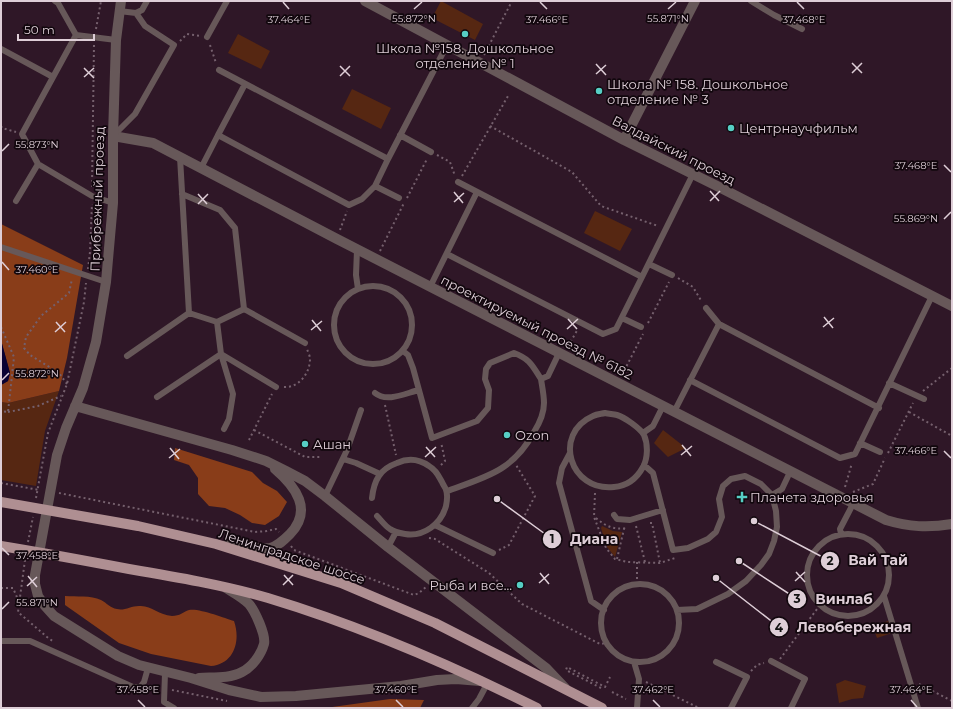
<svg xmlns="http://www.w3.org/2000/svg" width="953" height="709" font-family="Montserrat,sans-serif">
<rect width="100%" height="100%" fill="#2f1727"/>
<path fill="#562712" d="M 441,1 L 483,24 L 475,40 L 432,18 Z
M 238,34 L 270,51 L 261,69 L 228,53 Z
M 352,89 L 391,108 L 381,129 L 342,109 Z
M 595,211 L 632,229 L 620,251 L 584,233 Z
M 59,391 L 45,431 L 36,486 L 1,480 L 1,402 L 8,403 Z
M 663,430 L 686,448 L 668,457 L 654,443 Z
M 602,526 L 613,531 L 622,532 L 615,557 L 607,547 L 601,528 Z
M 888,621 L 892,633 L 877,638 L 873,627 Z
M 845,680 L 866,686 L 863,698 L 852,699 L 839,703 L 836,684 Z"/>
<path fill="#893d19" d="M 1,224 L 83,265 L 67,358 L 59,391 L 8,403 L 1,402 L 1,385 L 8,381 L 10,373 L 1,340 Z
M 175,448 L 252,472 L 263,483 L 277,491 L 287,502 L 279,516 L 265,525 L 252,523 L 240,515 L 225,508 L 209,506 L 198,494 L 198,478 L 189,465 L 174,460 Z
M 65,596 C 76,597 91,595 101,600 C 107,603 110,608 117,609 C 125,611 132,605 141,606 C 152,606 159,615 172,616 C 180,616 183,612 189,610 C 199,608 224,618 234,621 C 241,641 234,664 211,666 L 151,654 L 119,643 L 65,605 Z
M 390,699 L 424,700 L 420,708 L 325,708 Z"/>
<path fill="#0b0233" d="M 1,340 L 10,373 L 8,381 L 1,385 Z"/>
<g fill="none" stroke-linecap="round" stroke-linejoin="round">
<path stroke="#75606d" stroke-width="2" stroke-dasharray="2 3" stroke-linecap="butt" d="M 96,29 L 101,1
M 180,41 L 187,34 L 201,36
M 210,45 L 216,63
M 484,55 L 512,1
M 1,126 L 2,128 L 16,132
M 490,126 L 572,172 L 601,206 L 658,226
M 437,155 L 450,162 L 455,176
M 462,176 L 508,96
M 92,187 L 94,44
M 407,198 L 427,159
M 340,230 L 347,211
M 380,251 L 404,203
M 88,269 L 90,252 L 92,204
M 678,278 L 693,287 L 702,302
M 648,323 L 669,282
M 1,327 L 14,357 L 8,412 L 1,411
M 568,346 L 578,329
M 622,375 L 643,334
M 67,384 L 59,373 L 30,355 L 24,348 L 26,337 L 41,316 L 69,293 L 72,279
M 284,387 C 299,388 310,373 310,359 C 310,356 308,352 307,349
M 923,391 L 952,368
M 385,405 L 396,455
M 8,412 L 38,406 L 61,396
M 909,412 L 952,436
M 254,430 L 305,457 L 322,457
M 249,440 L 272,394
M 888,453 L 913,403
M 441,465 L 445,461 L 441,442
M 1,483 L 39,490
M 845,487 L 852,463
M 853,492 L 873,484 L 885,458
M 59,493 L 255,532 L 267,531 L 276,529 L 279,532
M 595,493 L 594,517 L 606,548 L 615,559 L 627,562 L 660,563 L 675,558
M 36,498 L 48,433 L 67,384 L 84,302 L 86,283
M 596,518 C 605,526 614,530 626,528
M 650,523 L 652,523 L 660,563
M 636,526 L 645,562
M 429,538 L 435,539 L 489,573 L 522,604 L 600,644 L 606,643
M 28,542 L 33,517
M 291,546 L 294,550 L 414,595 L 419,593 L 426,587
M 499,550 L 509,545 L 535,496 L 516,465
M 617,559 L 624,529
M 25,560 L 18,612 L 47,637 L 54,642
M 637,562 L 637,584
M 1,588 L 13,588 L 19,602
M 780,659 L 820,605
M 751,671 L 757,665 L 764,663
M 646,682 L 699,708
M 919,684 L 952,701
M 601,688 L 566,670 L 567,667 L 605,687 L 610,677
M 172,690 L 227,701
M 612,692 L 626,699"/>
<path stroke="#675859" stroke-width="6" d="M 55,1 L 58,3 L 76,35 L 22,134 L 38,164 L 92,196 L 113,203
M 751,1 L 774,15 L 802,29
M 136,13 L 142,10 L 147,1
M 76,35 L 116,40
M 207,37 L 227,1
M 1,49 L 53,77
M 219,70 L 388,159 L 447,45
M 245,84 L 218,135 L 349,205 L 362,199 L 375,186 L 388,159
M 400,135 L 431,152
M 113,136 L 135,114 L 174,45 L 145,26 L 136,13 L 119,11
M 201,168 L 218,135
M 458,182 L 642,277 L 693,174
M 375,186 L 399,198
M 182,194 L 220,210 L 235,228 L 244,309 L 305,343
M 16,201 L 38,164
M 1,247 L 106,282
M 357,250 L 356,275 L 358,289
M 447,254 L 603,334 L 616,329 L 642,277
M 649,264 L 672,275
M334 325a39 39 0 1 1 78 0a39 39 0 1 1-78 0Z
M 430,287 L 477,192
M 706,308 L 719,324 L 879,408
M 189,313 L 217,322 L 244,309
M 622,318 L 641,327
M 403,351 L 408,355 L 413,368 L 432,438 L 477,421 L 488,408 L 489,390 L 485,379 L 486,369 L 490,363 L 514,353 C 530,359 532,365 541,379
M 221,354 L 233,394 L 229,419 L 224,429
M 221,354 L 276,387
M 127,356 L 189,313 L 180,157
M 690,380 L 840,458 L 855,454 L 932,296
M 889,383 L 924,399
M 375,393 C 387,403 406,393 419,390
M 157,397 L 221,354 L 217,322
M 674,412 L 719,324
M 605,413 C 609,414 613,414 617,415 C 624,417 640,428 644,435 C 648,444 648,458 643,467 C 637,478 627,486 614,487 C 570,492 552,434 593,416 C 597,414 601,414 605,413 Z
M 643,433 L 653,426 L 663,406
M 860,443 L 880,452
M 570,453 L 562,468 L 559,483 L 591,601 L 604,610
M 343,459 L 356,463 L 380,474
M 644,465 L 653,473 L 673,550 L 688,548 L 708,539 L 716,532 L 722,517 L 719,499 L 723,486 L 731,479 L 745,476 L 761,484 L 772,495 L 776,511 L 777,527 L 774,541 L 769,554 L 761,565 L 746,581 L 728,594 L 697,609 L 677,610
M 447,491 C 486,477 513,471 534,432 C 539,424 544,413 544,403 C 544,395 542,386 541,379 L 548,376 L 559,353
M 772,495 L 782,489 L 790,472
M 325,496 L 347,450 L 361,410
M 372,498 C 374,480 380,469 397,463 C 408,458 419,459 429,466 C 436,470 438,475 442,482 C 443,485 446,488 446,490 C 448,495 447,501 446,506 C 441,524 424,537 405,534 C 399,533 394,532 390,529 C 385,526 381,520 377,516
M 614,515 L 617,519 L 630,520 L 663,510
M 435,525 L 493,553
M807 575a41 41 0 1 1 82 0a41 41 0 1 1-82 0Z
M 841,534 L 840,529 L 853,504
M 388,547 L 396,532
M601 623a39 39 0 1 1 78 0a39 39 0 1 1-78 0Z
M 884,596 L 918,708
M 1,641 L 30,641 L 133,687 L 140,687 L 144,682 L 148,668
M 771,661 L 805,679 L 791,708
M 634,662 L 639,679 L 637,708
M 716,662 L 747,677 L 731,708
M 165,673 L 164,702 L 174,708
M 472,708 L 479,699 L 487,684"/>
<path stroke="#675859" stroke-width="10" d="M 365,1 L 624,140 L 717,186 L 952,306
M 113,136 L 153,143 L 337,239 L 886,520 C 909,527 928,528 952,524
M 624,140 L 695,1"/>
<path stroke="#675859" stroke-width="10" d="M 121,1 L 116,40 L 113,136 L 113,203 L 106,282 L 96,342 L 83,388 L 66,428 L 57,455 L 35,575 L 35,584 L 38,596 L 45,606 L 54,616 L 118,656 L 139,665 L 191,678 L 229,690 L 261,697 L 296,696 L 401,686 L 437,680 L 456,679 L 480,681
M 75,406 L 232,450 L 266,461 L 286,471 L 305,481 L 325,496 L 388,547 L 546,668 L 565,688
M 226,545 C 236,546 261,549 270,548 C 278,546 284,540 290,534 C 313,510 296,487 275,469
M 199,678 C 212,677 229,679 242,672 C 252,667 261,655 264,644 C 266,635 255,611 249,604 C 242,597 234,593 226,588"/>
<path stroke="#af8f92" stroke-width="10" d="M 1,502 L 138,526 L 216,544 L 341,583 L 435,623 L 602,708
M 1,546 C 44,553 87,561 129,569 C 176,577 223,585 268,598 C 361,626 451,665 537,708"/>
</g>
<path fill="none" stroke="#deced7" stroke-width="1.5" d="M 283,2 L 289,9M 540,2 L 547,9M 797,2 L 804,9M 414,9 L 422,2M 668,9 L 676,2M 852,63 L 862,73M 596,64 L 606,75M 340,66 L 350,76M 84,68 L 94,78M 852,73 L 862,63M 596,74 L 606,65M 340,76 L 350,66M 84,77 L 94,68M 2,151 L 9,144M 944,165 L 951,172M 710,191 L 719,201M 454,192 L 463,203M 198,194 L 207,204M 710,201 L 720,191M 454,202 L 464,193M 198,204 L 208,194M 944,219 L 951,212M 2,262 L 9,270M 824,317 L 833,328M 568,319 L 577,329M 312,320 L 321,331M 56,322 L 65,332M 823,327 L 834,318M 567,329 L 578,319M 311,330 L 322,321M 55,332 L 66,322M 2,380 L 9,373M 682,445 L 691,456M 426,447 L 435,457M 170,448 L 179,459M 944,451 L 951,458M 681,455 L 692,446M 425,457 L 436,447M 169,458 L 180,449M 2,548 L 9,555M 796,572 L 805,582M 540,573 L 549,584M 284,575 L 293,585M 28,576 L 37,587M 795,581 L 805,572M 539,583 L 549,574M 283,585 L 293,575M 27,586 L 37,577M 2,609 L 9,602M 138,700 L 145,707M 396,700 L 403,707M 653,700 L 660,707M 911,700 L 917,707"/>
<g fill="#56cec4" stroke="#11070d" stroke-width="1.5">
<circle cx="465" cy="34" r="4"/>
<circle cx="599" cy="91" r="4"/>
<circle cx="731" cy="128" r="4"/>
<circle cx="507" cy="435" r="4"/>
<circle cx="305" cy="444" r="4"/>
<path d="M740 491h4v4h4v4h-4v4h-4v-4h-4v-4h4z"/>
<circle cx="520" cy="585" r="4"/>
</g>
<g text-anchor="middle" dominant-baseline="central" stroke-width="3.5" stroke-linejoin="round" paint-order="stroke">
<g font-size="13" fill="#deced7" stroke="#11070d" text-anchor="start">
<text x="465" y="48" text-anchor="middle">Школа №158. Дошкольное<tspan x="465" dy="15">отделение № 1</tspan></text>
<text x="607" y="84">Школа № 158. Дошкольное<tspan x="607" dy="15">отделение № 3</tspan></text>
<text x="739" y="128">Центрнаучфильм</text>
<text x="515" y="435">Ozon</text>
<text x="313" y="444">Ашан</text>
<text x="750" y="497">Планета здоровья</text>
<text x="512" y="585" text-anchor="end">Рыба и все...</text>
</g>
<g font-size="13" fill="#deced7" stroke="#11070d">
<text transform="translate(674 150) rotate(27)">Валдайский проезд</text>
<text transform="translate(97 199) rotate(-88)">Прибрежный проезд</text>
<text transform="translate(537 327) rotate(27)">проектируемый проезд № 6182</text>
<text transform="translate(292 556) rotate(18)">Ленинградское шоссе</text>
</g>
</g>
<g font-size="10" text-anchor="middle" fill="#deced7" stroke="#11070d" stroke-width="3.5" stroke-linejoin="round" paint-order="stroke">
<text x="414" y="22">55.872°N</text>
<text x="668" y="22">55.871°N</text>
<text x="547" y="23">37.466°E</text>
<text x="804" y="23">37.468°E</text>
<text x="289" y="23">37.464°E</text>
<text x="37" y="148">55.873°N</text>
<text x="916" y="169">37.468°E</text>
<text x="916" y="222">55.869°N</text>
<text x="37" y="273">37.460°E</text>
<text x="37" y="377">55.872°N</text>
<text x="916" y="454">37.466°E</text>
<text x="37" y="559">37.458°E</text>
<text x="37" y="606">55.871°N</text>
<text x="138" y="693">37.458°E</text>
<text x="396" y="693">37.460°E</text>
<text x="653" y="693">37.462°E</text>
<text x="911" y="693">37.464°E</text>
</g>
<path fill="none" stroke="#deced7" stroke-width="1.5" d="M497 499L552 539M754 521L830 561M739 561L797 599M716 578L779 627"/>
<g fill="#deced7" stroke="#11070d" stroke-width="1.5">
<circle cx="497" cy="499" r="4"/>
<circle cx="754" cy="521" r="4"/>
<circle cx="739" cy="561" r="4"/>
<circle cx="716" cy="578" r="4"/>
<circle cx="552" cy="539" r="10"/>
<circle cx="830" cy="561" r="10"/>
<circle cx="797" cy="599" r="10"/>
<circle cx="779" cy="627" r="10"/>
</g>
<g font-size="12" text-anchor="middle" font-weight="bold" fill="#111">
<text x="552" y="543">1</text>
<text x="830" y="565">2</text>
<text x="797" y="603">3</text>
<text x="779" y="632">4</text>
</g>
<g font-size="14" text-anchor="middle" font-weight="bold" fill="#deced7" stroke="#11070d" stroke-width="3.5" stroke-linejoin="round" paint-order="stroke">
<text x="594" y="544">Диана</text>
<text x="878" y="565">Вай Тай</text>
<text x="844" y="604">Винлаб</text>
<text x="854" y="632">Левобережная</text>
</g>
<rect width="953" height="709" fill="none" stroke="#deced7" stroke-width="4"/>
<path d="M18 34v6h76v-6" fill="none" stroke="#deced7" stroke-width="2"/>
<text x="24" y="34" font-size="12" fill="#deced7" stroke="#11070d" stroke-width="3" paint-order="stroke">50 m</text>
</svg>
